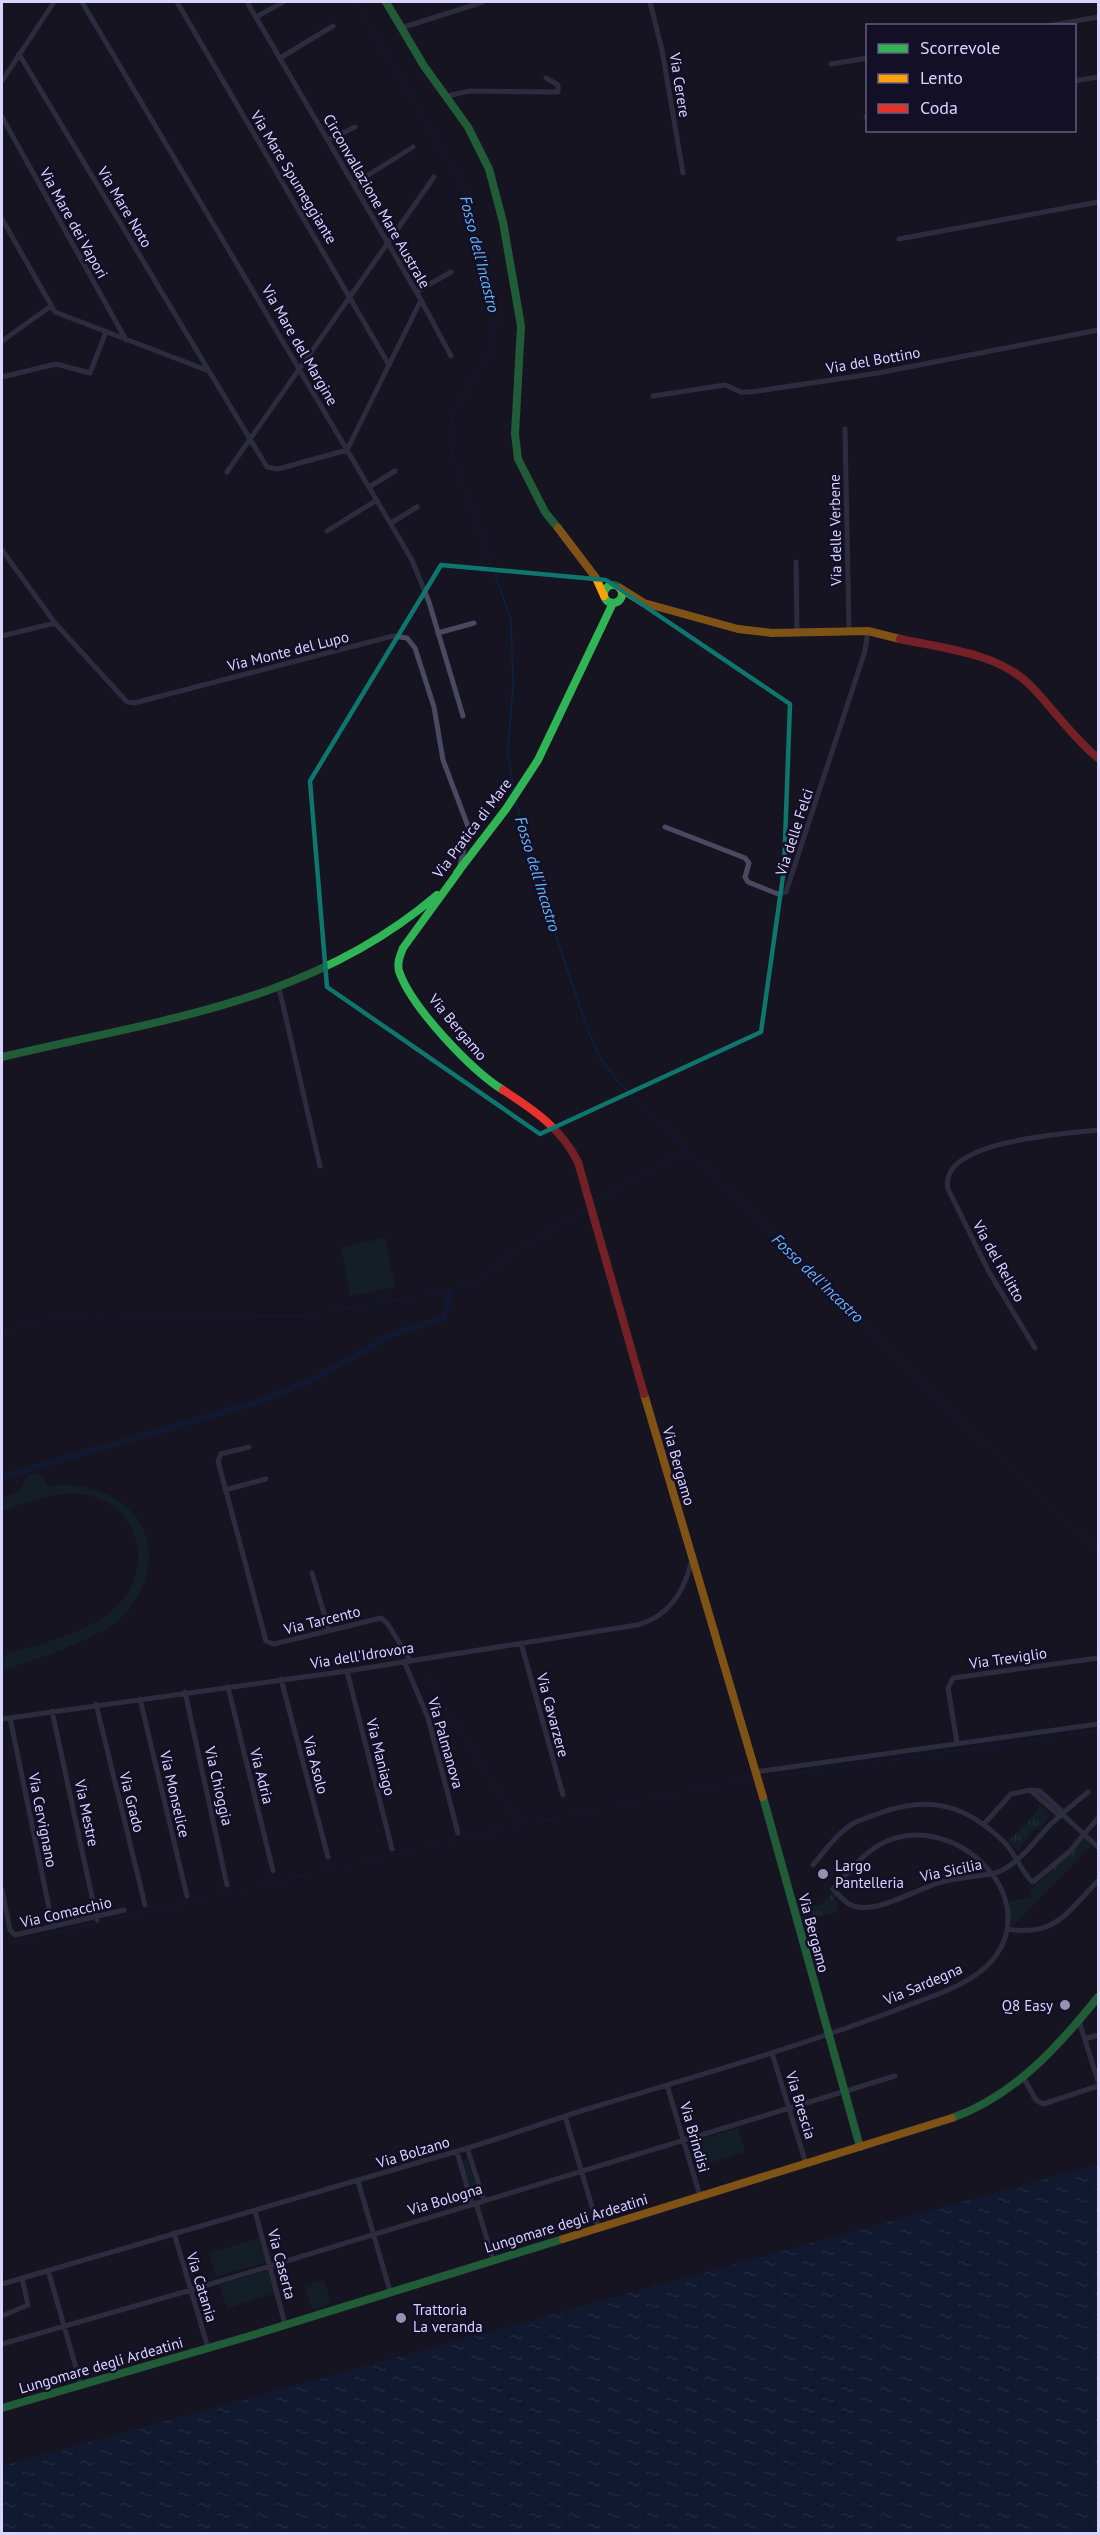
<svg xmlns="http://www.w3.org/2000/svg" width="1100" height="2535" font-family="'PT Sans',sans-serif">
<defs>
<pattern id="park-tufts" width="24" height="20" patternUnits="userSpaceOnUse" patternTransform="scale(1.5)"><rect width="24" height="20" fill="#132c2d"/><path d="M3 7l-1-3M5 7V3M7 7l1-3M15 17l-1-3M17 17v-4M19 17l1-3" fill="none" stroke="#354a4c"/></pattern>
<pattern id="water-ripples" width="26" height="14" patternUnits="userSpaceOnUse" patternTransform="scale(1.5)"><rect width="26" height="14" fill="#0d2144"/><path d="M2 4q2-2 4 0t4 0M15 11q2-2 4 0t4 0" fill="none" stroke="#304060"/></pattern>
</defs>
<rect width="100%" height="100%" fill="#161421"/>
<path fill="#132c2d" d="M 385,1238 L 395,1287 L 350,1296 L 341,1247 Z
M 36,1472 L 43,1476 L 48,1486 C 109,1476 172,1524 141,1589 C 136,1599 131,1609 123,1616 C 98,1640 35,1659 2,1671 L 2,1656 C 38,1644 86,1634 115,1608 C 155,1573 141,1505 86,1495 C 57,1490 28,1501 2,1511 L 2,1498 L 20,1491 L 28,1475 Z
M 738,2128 L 745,2152 L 696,2167 L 688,2143 Z
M 467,2159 L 479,2196 L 474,2198 L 462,2161 Z
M 259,2238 L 266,2262 L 216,2277 L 209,2253 Z
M 267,2270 L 275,2293 L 227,2308 L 219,2285 Z
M 324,2280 L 331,2304 L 312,2309 L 305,2286 Z"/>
<path fill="url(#park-tufts)" d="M 1039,1804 L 1050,1814 L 1040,1830 L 1035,1829 L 1020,1847 L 1022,1850 L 1018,1851 L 1008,1842 L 1038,1810 Z
M 1085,1839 L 1092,1845 L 1011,1927 L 1009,1902 L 1031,1897 L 1030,1891 Z
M 832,1892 L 836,1896 L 833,1900 L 837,1901 L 839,1911 L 799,1922 L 797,1910 L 822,1904 Z"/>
<path fill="url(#water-ripples)" d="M 1098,2164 L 1098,2533 L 2,2533 L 2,2466 Z"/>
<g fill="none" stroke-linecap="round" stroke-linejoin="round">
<path stroke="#0d2144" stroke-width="1.5" d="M 356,2 L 464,188 L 495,306 C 506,371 435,395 453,455 L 511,620 L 513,685 L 508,753 L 514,790
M 516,801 L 529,858 L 588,1030 L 599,1056 L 616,1079 L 862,1323 L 1098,1552
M 595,1201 L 685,1151
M 2,1334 L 22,1325 L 46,1319 L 298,1316 L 450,1291 L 481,1279 L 508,1256 L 584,1210
M 426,1675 L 513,1815 L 522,1824
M 762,1778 L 1098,1731
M 2,1945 L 523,1825 L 752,1779"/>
<path stroke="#0d2144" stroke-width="6" d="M 2,1477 L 257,1402 L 314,1379 L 393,1334 L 444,1318 L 450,1291"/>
<path stroke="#4a4962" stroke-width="5" d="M 82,2 L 412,560 L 429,602 L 463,716
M 177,2 L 389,365
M 650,2 L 662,50 L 683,173
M 256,17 L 283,2
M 1048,26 L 1098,17
M 401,28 L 483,2
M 19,54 L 209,371
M 280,58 L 333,26
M 831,64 L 868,58
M 2,81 L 54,2
M 1074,81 L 1098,77
M 447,96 L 470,91 L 558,92 L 558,85 L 546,78
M 2,117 L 126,340
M 866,117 L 868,117
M 328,140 L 355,127
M 354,184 L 413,147
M 2,219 L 55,312 L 209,371 L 267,467 L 278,469 L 347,450 L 421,300 L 247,2
M 899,239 L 1098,202
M 416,292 L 451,272
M 421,300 L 451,356
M 2,341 L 51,306
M 2,377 L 56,364 L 90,373 L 106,332
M 653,396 L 725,385 L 741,392 L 751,392 L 878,373 L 1098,330
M 845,429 L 849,630
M 227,472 L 434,177
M 369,487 L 395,471
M 391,523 L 417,507
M 327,531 L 377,500
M 2,550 L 55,623 L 127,702 L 134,703 L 393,636 L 407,638 L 415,648 L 434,707 L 443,760 L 469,829 L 459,869
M 796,562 L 797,632
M 438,633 L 474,623
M 2,636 L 55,623
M 665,827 L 745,858 L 749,863 L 745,877 L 748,882 L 778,894 L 786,892 L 865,651 L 868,631
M 279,988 L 320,1166
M 1035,1348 L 989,1272 L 948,1189 C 937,1140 1067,1134 1098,1130
M 249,1447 L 221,1454 L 218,1461 L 266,1641 L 274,1644 L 381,1618 L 387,1623 L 410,1660
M 225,1490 L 266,1479
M 312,1573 L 329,1630
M 521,1643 L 563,1795
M 404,1661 L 428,1718 L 458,1833
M 347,1671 L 392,1849
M 281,1679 L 328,1857
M 228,1687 L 273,1871
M 185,1692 L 227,1885
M 140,1699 L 187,1896
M 96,1704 L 145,1905
M 52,1711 L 97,1920
M 10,1718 L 53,1927
M 2,1719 L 347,1671 L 637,1625 C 668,1617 684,1592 691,1563
M 957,1743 L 948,1688 L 953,1678 L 1098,1658
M 755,1772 L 1098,1724
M 1062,1814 L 1098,1847
M 1060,1816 L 1030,1790 L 1040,1791 L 1064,1813
M 984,1824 L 1011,1794 L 1030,1790
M 813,1865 C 825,1851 838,1832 854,1823 C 862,1819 872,1816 880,1813 C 931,1795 966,1805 1004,1842 C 1014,1851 1025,1878 1033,1882 L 1069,1852 L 1098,1818
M 2,1890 L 10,1930 L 15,1935 L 124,1910
M 1007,1929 C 1056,1937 1066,1913 1098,1881
M 1079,2021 L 1098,2081
M 1085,2039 L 1098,2035
M 772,2053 L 806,2164
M 1024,2079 L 1036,2100 L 1043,2104 L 1098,2086
M 667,2085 L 700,2196
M 565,2116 L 598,2227
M 467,2148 L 484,2200
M 457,2152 L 472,2204
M 358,2181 L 390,2291
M 476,2203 L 493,2259
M 255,2211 L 285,2324
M 174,2233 L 208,2348
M 48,2270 L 81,2385
M 2,2284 C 151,2240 301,2198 451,2153 C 500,2139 548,2121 597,2106 C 697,2076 798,2047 896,2010 C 928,1997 973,1986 995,1957 C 1041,1895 956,1812 887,1841 C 864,1851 849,1872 833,1889 C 838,1894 844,1902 851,1905 C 877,1917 922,1884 950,1880 L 991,1874 C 1016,1869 1035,1840 1052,1823 C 1064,1812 1076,1802 1088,1792
M 2,2316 L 28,2305 L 22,2278
M 2,2344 L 191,2290 L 895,2076"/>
<path stroke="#30b455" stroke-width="8" d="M 386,2 L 424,66 L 468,127 L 489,169 L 503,222 L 521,326 L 515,434 L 518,459 L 545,512 L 558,528
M604 594a9 9 0 1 1 18 0a9 9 0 1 1-18 0Z
M 459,871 L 403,948 C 400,956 397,962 399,971 C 411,1007 471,1070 503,1090
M 457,873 L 506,809 L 538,760 L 613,603
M 2,1057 C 158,1020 311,1003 437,895
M 763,1797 L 860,2147
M 952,2118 C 1014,2096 1058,2047 1098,1997
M 2,2408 L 253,2335 L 563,2239"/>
<path stroke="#ff9f0a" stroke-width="8" d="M 558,528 L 596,578 L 604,596
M 620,588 L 644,603 L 738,629 L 772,633 L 868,631 L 900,639
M 644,1394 L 763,1797
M 563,2239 L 952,2118"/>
<path stroke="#e5322d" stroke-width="8" d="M 900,639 C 942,648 997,653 1029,684 C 1053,708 1071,736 1098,758
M 503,1090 C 534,1110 561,1128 578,1162 L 644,1394"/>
</g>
<path d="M0 0H1100V2535H0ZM 441,565 L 606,580 L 790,704 L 784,869 L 761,1032 L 540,1134 L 327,987 L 310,781 Z" fill="#161421" fill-opacity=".55" fill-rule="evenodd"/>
<path fill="none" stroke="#0f766e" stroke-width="4.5" stroke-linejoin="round" d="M 441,565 L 606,580 L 790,704 L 784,869 L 761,1032 L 540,1134 L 327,987 L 310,781 Z"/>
<g fill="#9591b1" stroke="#130f26" stroke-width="2">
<circle cx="823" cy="1874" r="6"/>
<circle cx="1065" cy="2005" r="6"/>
<circle cx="401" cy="2318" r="6"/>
</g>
<g text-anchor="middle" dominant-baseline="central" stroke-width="5" stroke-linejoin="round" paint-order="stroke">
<g font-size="15" fill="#d9d4ff" stroke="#130f26">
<text transform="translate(680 85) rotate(81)">Via Cerere</text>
<text transform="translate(294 177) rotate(59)">Via Mare Spumeggiante</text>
<text transform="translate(377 201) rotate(60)">Circonvallazione Mare Australe</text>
<text transform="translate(125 207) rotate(59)">Via Mare Noto</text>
<text transform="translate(74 223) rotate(61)">Via Mare dei Vapori</text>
<text transform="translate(300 345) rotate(60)">Via Mare del Margine</text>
<text transform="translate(873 360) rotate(-10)">Via del Bottino</text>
<text transform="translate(835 530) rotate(-91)">Via delle Verbene</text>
<text transform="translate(288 651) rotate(-14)">Via Monte del Lupo</text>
<text transform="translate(472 828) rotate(-53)">Via Pratica di Mare</text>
<text transform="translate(794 832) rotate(-72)">Via delle Felci</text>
<text transform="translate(458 1027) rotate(50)">Via Bergamo</text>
<text transform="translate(999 1261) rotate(61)">Via del Relitto</text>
<text transform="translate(679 1466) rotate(74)">Via Bergamo</text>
<text transform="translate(322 1620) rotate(-14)">Via Tarcento</text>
<text transform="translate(362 1655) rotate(-9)">Via dell'Idrovora</text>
<text transform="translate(1008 1658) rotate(-8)">Via Treviglio</text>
<text transform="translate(553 1715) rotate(75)">Via Cavarzere</text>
<text transform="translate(446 1743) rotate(74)">Via Palmanova</text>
<text transform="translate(381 1757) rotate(76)">Via Maniago</text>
<text transform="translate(316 1765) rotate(75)">Via Asolo</text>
<text transform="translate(262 1776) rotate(76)">Via Adria</text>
<text transform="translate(219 1786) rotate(77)">Via Chioggia</text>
<text transform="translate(175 1794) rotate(77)">Via Monselice</text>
<text transform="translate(132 1802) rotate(76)">Via Grado</text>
<text transform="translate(87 1813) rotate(78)">Via Mestre</text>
<text transform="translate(43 1820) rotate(79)">Via Cervignano</text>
<text transform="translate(951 1870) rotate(-12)">Via Sicilia</text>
<text transform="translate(66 1912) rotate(-13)">Via Comacchio</text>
<text transform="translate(814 1933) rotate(75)">Via Bergamo</text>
<text transform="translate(923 1984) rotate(-23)">Via Sardegna</text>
<text transform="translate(801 2105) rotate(73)">Via Brescia</text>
<text transform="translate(695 2137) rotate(74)">Via Brindisi</text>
<text transform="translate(413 2152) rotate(-17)">Via Bolzano</text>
<text transform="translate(445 2199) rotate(-17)">Via Bologna</text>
<text transform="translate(566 2223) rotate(-17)">Lungomare degli Ardeatini</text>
<text transform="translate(282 2264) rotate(75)">Via Caserta</text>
<text transform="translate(202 2287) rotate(73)">Via Catania</text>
<text transform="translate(101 2365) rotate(-16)">Lungomare degli Ardeatini</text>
</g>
<g font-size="15" fill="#d9d4ff" stroke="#130f26" text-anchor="start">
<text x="835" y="1865">Largo<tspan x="835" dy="17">Pantelleria</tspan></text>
<text x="1053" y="2005" text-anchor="end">Q8 Easy</text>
<text x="413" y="2309">Trattoria<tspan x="413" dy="17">La veranda</tspan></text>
</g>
<g font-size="16" font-style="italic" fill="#62b6ff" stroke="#130f26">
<text transform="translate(480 254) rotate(76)">Fosso dell'Incastro</text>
<text transform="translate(538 874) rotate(73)">Fosso dell'Incastro</text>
<text transform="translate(818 1278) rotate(44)">Fosso dell'Incastro</text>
</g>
</g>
<rect width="1100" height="2535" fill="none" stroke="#d9d4ff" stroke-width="6"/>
<rect x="866" y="24" width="210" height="108" fill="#130f26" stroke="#625e7d" stroke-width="1.5"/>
<rect x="878" y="44" width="30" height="9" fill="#30b455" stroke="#625e7d" stroke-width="1.5"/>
<text x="920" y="54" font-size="18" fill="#d9d4ff">Scorrevole</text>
<rect x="878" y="74" width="30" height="9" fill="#ff9f0a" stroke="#625e7d" stroke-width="1.5"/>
<text x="920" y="84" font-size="18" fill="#d9d4ff">Lento</text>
<rect x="878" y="104" width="30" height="9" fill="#e5322d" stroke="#625e7d" stroke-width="1.5"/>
<text x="920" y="114" font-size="18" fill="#d9d4ff">Coda</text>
</svg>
